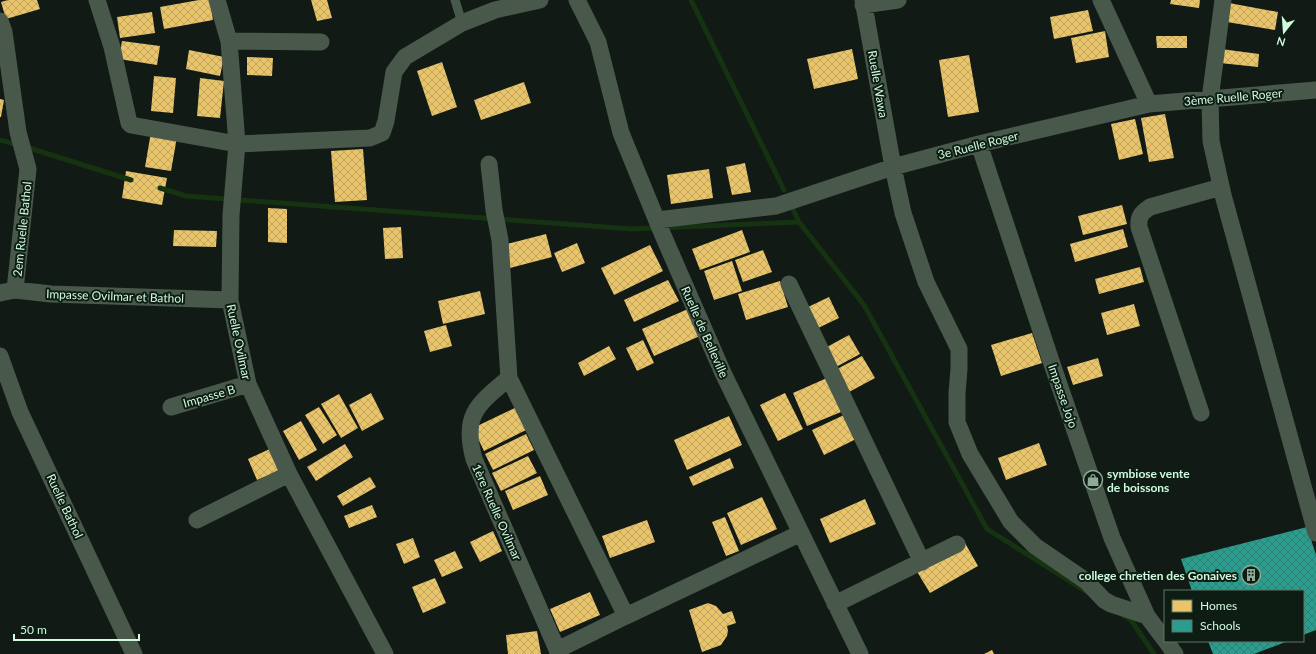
<svg xmlns="http://www.w3.org/2000/svg" width="1316" height="654" font-family="Lato,sans-serif">
<defs>
<pattern id="homes-cross-hatch" width="8" height="8" patternUnits="userSpaceOnUse"><rect width="8" height="8" fill="#e9c46a"/><path d="M0 0l8 8M0 8l8-8" fill="none" stroke="#bea660"/></pattern>
<pattern id="schools-cross-hatch" width="8" height="8" patternUnits="userSpaceOnUse"><rect width="8" height="8" fill="#2a9d8f"/><path d="M0 0l8 8M0 8l8-8" fill="none" stroke="#318074"/></pattern>
</defs>
<rect width="100%" height="100%" fill="#121a15"/>
<path fill="url(#homes-cross-hatch)" d="M 8,0 L 37,0 L 40,9 L 6,19 L 1,2 Z
M 199,0 L 210,0 L 213,20 L 164,29 L 160,7 Z
M 311,0 L 327,0 L 332,18 L 317,21 Z
M 1171,0 L 1200,0 L 1199,8 L 1170,4 Z
M 1229,3 L 1278,12 L 1275,30 L 1227,22 Z
M 1088,10 L 1093,31 L 1054,39 L 1050,17 Z
M 152,12 L 155,33 L 120,38 L 117,17 Z
M 1105,31 L 1109,57 L 1076,63 L 1071,38 Z
M 1156,36 L 1187,36 L 1187,48 L 1157,48 Z
M 122,41 L 160,46 L 157,65 L 119,59 Z
M 852,49 L 858,79 L 814,89 L 807,59 Z
M 1221,49 L 1259,54 L 1258,67 L 1220,63 Z
M 189,50 L 224,57 L 220,76 L 186,69 Z
M 969,55 L 979,112 L 948,117 L 939,60 Z
M 247,57 L 273,58 L 272,76 L 247,75 Z
M 442,62 L 457,107 L 432,116 L 417,71 Z
M 154,76 L 176,78 L 173,113 L 151,111 Z
M 200,78 L 224,81 L 220,118 L 197,116 Z
M 524,82 L 531,103 L 481,120 L 474,100 Z
M 0,99 L 4,100 L 1,117 L 0,117 Z
M 1165,114 L 1174,158 L 1149,162 L 1141,118 Z
M 1135,119 L 1143,154 L 1119,160 L 1111,124 Z
M 151,132 L 177,137 L 171,171 L 145,167 Z
M 363,149 L 367,200 L 335,202 L 331,151 Z
M 745,163 L 751,192 L 732,195 L 726,167 Z
M 709,169 L 713,198 L 671,204 L 667,175 Z
M 126,171 L 167,178 L 162,205 L 122,198 Z
M 1122,205 L 1127,224 L 1083,235 L 1078,216 Z
M 268,208 L 287,209 L 287,243 L 268,242 Z
M 401,227 L 403,258 L 385,259 L 383,228 Z
M 1123,229 L 1128,247 L 1075,262 L 1070,244 Z
M 174,230 L 217,231 L 216,247 L 173,246 Z
M 742,230 L 750,252 L 700,270 L 692,249 Z
M 546,234 L 552,257 L 506,269 L 499,246 Z
M 577,243 L 585,263 L 562,272 L 554,253 Z
M 650,245 L 663,271 L 614,295 L 601,268 Z
M 763,250 L 772,272 L 743,282 L 735,260 Z
M 732,261 L 742,291 L 714,300 L 704,271 Z
M 1140,267 L 1144,282 L 1099,294 L 1095,279 Z
M 668,280 L 679,301 L 634,322 L 624,300 Z
M 780,281 L 788,307 L 746,320 L 738,294 Z
M 480,291 L 485,314 L 443,324 L 438,301 Z
M 829,297 L 839,318 L 816,329 L 806,308 Z
M 1134,304 L 1140,326 L 1107,335 L 1101,313 Z
M 688,309 L 700,336 L 654,356 L 642,329 Z
M 446,325 L 452,346 L 430,352 L 424,331 Z
M 1032,333 L 1042,363 L 1001,376 L 991,345 Z
M 849,335 L 860,354 L 836,367 L 825,348 Z
M 643,340 L 654,363 L 637,371 L 626,348 Z
M 609,346 L 616,359 L 584,376 L 578,363 Z
M 862,356 L 875,378 L 849,392 L 837,369 Z
M 1098,358 L 1103,376 L 1073,385 L 1067,367 Z
M 827,378 L 841,412 L 807,426 L 793,393 Z
M 371,393 L 384,419 L 362,431 L 349,405 Z
M 785,393 L 803,429 L 778,441 L 760,405 Z
M 339,394 L 358,428 L 341,438 L 321,404 Z
M 319,407 L 337,435 L 323,444 L 305,415 Z
M 517,407 L 528,429 L 484,451 L 473,428 Z
M 844,415 L 856,439 L 824,455 L 812,430 Z
M 729,416 L 742,445 L 687,470 L 674,440 Z
M 301,421 L 317,450 L 299,460 L 283,431 Z
M 526,434 L 534,450 L 493,470 L 485,454 Z
M 1039,443 L 1047,465 L 1006,480 L 998,458 Z
M 345,444 L 353,457 L 316,481 L 307,467 Z
M 274,447 L 283,469 L 257,480 L 248,459 Z
M 528,456 L 537,473 L 501,491 L 492,473 Z
M 730,458 L 734,468 L 693,486 L 689,477 Z
M 540,476 L 548,495 L 513,510 L 505,491 Z
M 370,477 L 376,487 L 343,506 L 337,496 Z
M 762,497 L 777,529 L 741,545 L 727,513 Z
M 865,499 L 876,524 L 830,543 L 820,519 Z
M 372,505 L 377,517 L 349,528 L 344,516 Z
M 725,517 L 739,551 L 726,556 L 712,522 Z
M 647,520 L 655,542 L 610,558 L 602,536 Z
M 493,531 L 502,551 L 480,562 L 470,542 Z
M 413,538 L 420,557 L 404,564 L 396,544 Z
M 965,543 L 978,566 L 930,593 L 916,570 Z
M 455,551 L 463,568 L 442,577 L 434,560 Z
M 435,578 L 446,603 L 423,613 L 412,587 Z
M 590,592 L 600,615 L 560,632 L 550,609 Z
M 708,603 L 716,606 L 723,614 L 732,611 L 736,623 L 727,626 L 728,631 L 727,636 L 721,645 L 702,652 L 689,610 Z
M 537,631 L 541,654 L 508,654 L 506,635 Z
M 992,650 L 994,654 L 984,654 Z"/>
<path fill="url(#schools-cross-hatch)" d="M 1307,527 L 1316,555 L 1316,630 L 1303,635 L 1303,591 L 1192,591 L 1181,559 Z
M 1208,641 L 1288,641 L 1254,654 L 1213,654 Z"/>
<g fill="none" stroke-linecap="round" stroke-linejoin="round">
<path stroke="#153310" stroke-width="5" d="M 691,0 L 784,190
M 0,140 L 18,145
M 26,147 L 131,180
M 160,188 L 186,196 L 632,229 L 799,222
M 793,209 L 799,222 L 864,305 L 987,529 L 1087,592
M 1124,616 L 1131,620 L 1154,654"/>
<path stroke="#48594c" stroke-width="9" d="M 455,0 L 462,23"/>
<path stroke="#48594c" stroke-width="17" d="M 97,0 L 112,47 L 129,123 L 131,125 L 237,144 L 370,138 L 382,133 L 386,121 L 394,72 L 405,57 L 462,23 L 495,10 L 540,0
M 217,0 L 229,41 L 237,144 L 231,215 L 230,300 L 248,384 L 289,474 L 385,654
M 577,0 L 598,42 L 621,133 L 662,233 L 723,373 L 860,654
M 863,0 L 893,167 L 903,213 L 926,282 L 959,349 L 959,369 L 957,393 L 957,422 L 970,454 L 1011,522 L 1035,546 L 1086,581 L 1104,600 L 1111,604 L 1147,616
M 1101,0 L 1149,104
M 1223,0 L 1210,99 L 1211,141 L 1223,195 L 1316,533
M 863,5 L 898,0
M 0,21 L 4,32 L 18,132 L 28,169 L 15,290
M 229,41 L 321,42
M 979,144 L 1053,367 L 1112,538 L 1147,616 L 1165,640
M 489,164 L 494,210 L 500,240 L 509,378 L 626,616 L 801,533
M 657,220 L 776,206 L 893,167 L 979,144 L 1149,104 L 1316,90
M 789,284 L 922,562
M 0,293 L 15,290 L 51,294 L 230,300
M 0,356 L 20,412 L 134,654
M 509,378 C 477,405 462,415 474,459 L 559,654
M 171,407 L 248,384
M 1201,413 L 1139,227 C 1138,217 1141,213 1150,207 L 1221,187
M 197,520 L 289,474
M 835,604 L 957,544
M 1166,641 L 1175,654
M 557,650 L 626,616"/>
</g>
<defs>
<g id="shop-ring" transform="scale(1)"><circle r="9.5" fill="#0e1d14" stroke="#8eab97" stroke-width="1.5"/><path d="M-5-2.5h2.3a2.7 3.5 0 0 1 5.4 0H5L5.5 6h-11ZM-1.5-2.5h3a1.5 2.3 0 0 0-3 0Z" fill="#8eab97"/></g>
<g id="building-ring" transform="scale(1)"><circle r="9.5" fill="#0e1d14" stroke="#8eab97" stroke-width="1.5"/><path d="M-4-6H4V6H1V3H-1V6H-4ZM-2.5-4.3h1.7v1.8h-1.7ZM.8-4.3h1.7v1.8H.8ZM-2.5-1h1.7V.8h-1.7ZM.8-1h1.7V.8H.8Z" fill="#8eab97"/></g>
</defs>
<g fill-rule="evenodd">
<use href="#shop-ring" x="1093" y="480"/>
<use href="#building-ring" x="1251" y="575"/>
</g>
<g text-anchor="middle" dominant-baseline="central" stroke-width="4" stroke-linejoin="round" paint-order="stroke">
<g font-size="12" fill="#d0f9dd" stroke="#0e1d14">
<text transform="translate(878 84) rotate(80)">Ruelle Wawa</text>
<text transform="translate(1233 97) rotate(-5)">3ème Ruelle Roger</text>
<text transform="translate(978 145) rotate(-14)">3e Ruelle Roger</text>
<text transform="translate(22 229) rotate(-84)">2em Ruelle Bathol</text>
<text transform="translate(115 296) rotate(2)">Impasse Ovilmar et Bathol</text>
<text transform="translate(705 332) rotate(66)">Ruelle de Belleville</text>
<text transform="translate(239 342) rotate(78)">Ruelle Ovilmar</text>
<text transform="translate(209 396) rotate(-16)">Impasse B</text>
<text transform="translate(1063 396) rotate(71)">Impasse Jojo</text>
<text transform="translate(65 506) rotate(65)">Ruelle Bathol</text>
<text transform="translate(497 512) rotate(66)">1ère Ruelle Ovilmar</text>
</g>
<g font-size="12" font-weight="bold" fill="#d0f9dd" stroke="#0e1d14" text-anchor="start">
<text x="1107" y="473">symbiose vente<tspan x="1107" dy="14">de boissons</tspan></text>
<text x="1237" y="575" text-anchor="end">college chretien des Gonaives</text>
</g>
</g>
<rect x="1164" y="590" width="140" height="52" fill="#0e1d14" stroke="#5c7564"/>
<rect x="1172" y="600" width="20" height="12" fill="#e9c46a" stroke="#5c7564"/>
<text x="1200" y="610" font-size="12" fill="#d0f9dd">Homes</text>
<rect x="1172" y="620" width="20" height="12" fill="#2a9d8f" stroke="#5c7564"/>
<text x="1200" y="630" font-size="12" fill="#d0f9dd">Schools</text>
<g transform="translate(1284 32) rotate(197)" stroke="#0e1d14" stroke-width="3" paint-order="stroke">
<path d="M0-3L7 15L0 10L-7 15Z" fill="#d0f9dd"/>
<text y="-6" font-size="11" font-weight="bold" text-anchor="middle" fill="#d0f9dd">N</text>
</g>
<path d="M14 634v6h125v-6" fill="none" stroke="#d0f9dd" stroke-width="2"/>
<text x="20" y="634" font-size="12" fill="#d0f9dd" stroke="#0e1d14" stroke-width="3" paint-order="stroke">50 m</text>
</svg>
